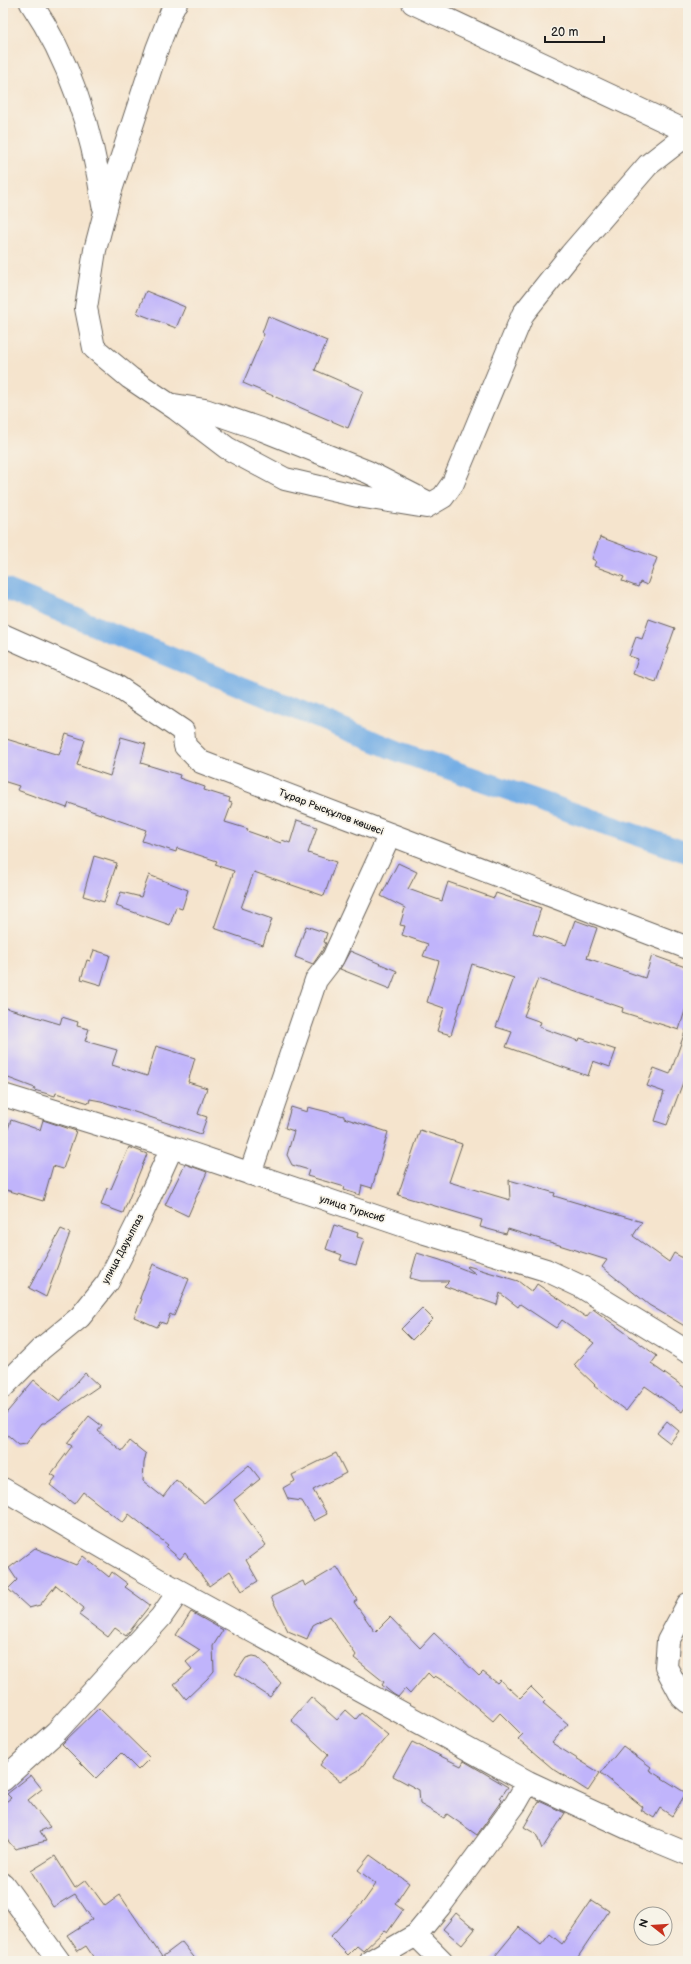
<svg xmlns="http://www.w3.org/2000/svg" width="691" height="1964" font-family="'Balsamiq Sans',sans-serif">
<rect width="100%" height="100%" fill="#f7f3e8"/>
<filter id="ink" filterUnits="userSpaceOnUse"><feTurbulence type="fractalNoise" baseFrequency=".025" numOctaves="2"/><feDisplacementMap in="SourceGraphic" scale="8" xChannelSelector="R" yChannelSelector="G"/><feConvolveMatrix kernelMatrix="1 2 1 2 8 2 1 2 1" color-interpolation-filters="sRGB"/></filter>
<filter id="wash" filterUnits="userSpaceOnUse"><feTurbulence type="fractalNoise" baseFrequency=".012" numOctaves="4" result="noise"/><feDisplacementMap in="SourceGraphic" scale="16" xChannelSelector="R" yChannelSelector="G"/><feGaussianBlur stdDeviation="0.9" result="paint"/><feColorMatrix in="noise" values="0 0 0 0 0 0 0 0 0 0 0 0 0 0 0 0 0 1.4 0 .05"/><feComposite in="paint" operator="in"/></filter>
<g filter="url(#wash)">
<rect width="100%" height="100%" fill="#f5e4cd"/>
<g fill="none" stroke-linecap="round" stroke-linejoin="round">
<path stroke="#75aee5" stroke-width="21" d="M 3,588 L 400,752 L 688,853"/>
</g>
<g id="blocks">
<path fill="#c0b4fb" d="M 146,291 L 185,307 L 176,328 L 137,313 Z
M 268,316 L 327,341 L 315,370 L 363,391 L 348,428 L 243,383 L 264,334 L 262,333 Z
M 600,537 L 657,558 L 647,585 L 640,582 L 638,587 L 622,581 L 624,577 L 594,566 L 596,561 L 592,559 Z
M 649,619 L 675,628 L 656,682 L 633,674 L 638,659 L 629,656 L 636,637 L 642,639 Z
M 66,734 L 85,740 L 77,765 L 110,776 L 121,737 L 146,744 L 141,763 L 180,775 L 179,778 L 205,787 L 204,790 L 230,798 L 229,802 L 232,803 L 225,822 L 248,829 L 247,831 L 281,843 L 282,840 L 290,843 L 297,820 L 317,827 L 308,853 L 336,862 L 324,896 L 254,872 L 241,908 L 272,919 L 263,945 L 214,928 L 234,871 L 215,865 L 217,861 L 177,848 L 176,852 L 142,841 L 146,830 L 69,803 L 67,808 L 17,790 L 19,786 L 3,781 L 3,738 L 59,755 Z
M 94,856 L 117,863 L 104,902 L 83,896 Z
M 398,863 L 417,872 L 408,889 L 442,901 L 448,882 L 494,898 L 496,893 L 541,908 L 533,934 L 566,945 L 575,920 L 597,928 L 587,958 L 645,978 L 652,955 L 688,968 L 688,1001 L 679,1030 L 622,1012 L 623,1008 L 538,979 L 524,1016 L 541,1022 L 539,1027 L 579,1041 L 580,1038 L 616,1050 L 610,1067 L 593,1061 L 588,1076 L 506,1047 L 512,1032 L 496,1027 L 514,978 L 472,964 L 451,1035 L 437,1031 L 444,1008 L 427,1002 L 439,961 L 423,956 L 428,944 L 402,935 L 405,926 L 400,925 L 405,908 L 381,896 Z
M 149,875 L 188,890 L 182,909 L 176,907 L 170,925 L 116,906 L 121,892 L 141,897 Z
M 306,926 L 327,933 L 324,942 L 326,943 L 322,951 L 313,964 L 295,957 Z
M 94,950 L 110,955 L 101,985 L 81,979 L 87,960 L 90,961 Z
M 350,951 L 397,971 L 390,989 L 340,969 Z
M 3,1007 L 60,1024 L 62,1017 L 78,1022 L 77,1026 L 89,1029 L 85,1041 L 117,1050 L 112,1065 L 147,1076 L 156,1046 L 195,1058 L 188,1082 L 207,1088 L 198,1114 L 207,1117 L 201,1134 L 101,1101 L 90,1099 L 89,1103 L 56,1093 L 55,1096 L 34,1090 L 35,1088 L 3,1076 Z
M 686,1029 L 688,1029 L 688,1069 L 667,1125 L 655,1121 L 664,1092 L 647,1086 L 654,1068 L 670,1074 Z
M 291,1107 L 307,1112 L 308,1107 L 344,1116 L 344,1118 L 388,1132 L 372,1188 L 362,1185 L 360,1195 L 344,1190 L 345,1187 L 307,1176 L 309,1170 L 292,1165 L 287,1155 L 294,1131 L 285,1128 Z
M 11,1120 L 40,1130 L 43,1120 L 76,1131 L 63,1169 L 53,1166 L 43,1201 L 3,1189 L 3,1144 Z
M 420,1130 L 462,1144 L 449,1182 L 510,1200 L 509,1180 L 555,1193 L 554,1196 L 642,1222 L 633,1236 L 669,1262 L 674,1253 L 681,1257 L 688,1258 L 688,1328 L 649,1305 L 602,1267 L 607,1260 L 508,1229 L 506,1234 L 480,1227 L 482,1220 L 398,1195 Z
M 129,1147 L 147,1154 L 123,1213 L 101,1205 L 107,1188 L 111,1189 Z
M 185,1164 L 207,1172 L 188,1216 L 165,1205 Z
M 334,1225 L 358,1233 L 357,1237 L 364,1239 L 356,1265 L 340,1260 L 342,1255 L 326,1249 Z
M 61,1229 L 70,1233 L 46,1297 L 29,1288 Z
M 417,1253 L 440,1260 L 476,1274 L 467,1267 L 468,1266 L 518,1281 L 532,1292 L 537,1284 L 586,1317 L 593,1309 L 657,1356 L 651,1364 L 688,1390 L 688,1403 L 682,1412 L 645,1386 L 626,1411 L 594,1386 L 595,1385 L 574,1365 L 594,1343 L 562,1320 L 556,1328 L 520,1304 L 518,1307 L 500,1293 L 497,1305 L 444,1286 L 449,1281 L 421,1281 L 410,1278 Z
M 153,1264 L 189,1279 L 174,1316 L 170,1314 L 166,1324 L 160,1322 L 157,1327 L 134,1317 L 142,1299 L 140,1298 Z
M 422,1308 L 433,1319 L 412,1340 L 401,1329 Z
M 85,1373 L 99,1386 L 45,1423 L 42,1423 L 26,1444 L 19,1445 L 3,1431 L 3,1417 L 34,1380 L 60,1401 Z
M 89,1416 L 102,1426 L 98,1431 L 122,1451 L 130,1441 L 146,1454 L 144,1463 L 143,1481 L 163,1497 L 176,1480 L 204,1503 L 249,1465 L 260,1479 L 234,1500 L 266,1545 L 246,1560 L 258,1581 L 242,1591 L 230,1571 L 209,1586 L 185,1553 L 180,1559 L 166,1547 L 168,1545 L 129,1514 L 123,1523 L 83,1492 L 74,1504 L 50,1485 L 56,1477 L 51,1474 L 72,1446 L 67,1443 Z
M 667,1421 L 679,1431 L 670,1443 L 657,1433 Z
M 336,1453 L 346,1473 L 313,1490 L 327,1514 L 314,1521 L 302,1501 L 288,1499 L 283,1488 L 295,1481 L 292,1475 Z
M 35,1548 L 76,1565 L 83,1556 L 109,1577 L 112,1572 L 128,1584 L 125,1587 L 150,1605 L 126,1636 L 115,1628 L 108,1637 L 79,1615 L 84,1608 L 56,1585 L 40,1605 L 29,1608 L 8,1589 L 17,1580 L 9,1568 Z
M 337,1567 L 357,1600 L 354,1602 L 375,1632 L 390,1617 L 420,1648 L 434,1633 L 479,1676 L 483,1672 L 497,1683 L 500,1680 L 520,1698 L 531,1687 L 545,1701 L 543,1703 L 568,1724 L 552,1743 L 600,1773 L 588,1791 L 552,1768 L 518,1739 L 522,1735 L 500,1713 L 493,1721 L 453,1687 L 435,1676 L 433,1678 L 428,1673 L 410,1694 L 405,1689 L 398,1697 L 393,1694 L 382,1685 L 384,1682 L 354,1658 L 356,1655 L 329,1616 L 313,1625 L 307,1639 L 288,1631 L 271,1597 L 303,1581 L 305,1586 Z
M 191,1612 L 223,1630 L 213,1646 L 214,1671 L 208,1678 L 186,1699 L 174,1684 L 192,1669 L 186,1662 L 200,1650 L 176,1635 Z
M 253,1656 L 258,1657 L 281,1683 L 270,1697 L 235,1674 L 246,1658 Z
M 311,1697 L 337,1720 L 346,1710 L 356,1719 L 361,1713 L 388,1735 L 359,1770 L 340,1781 L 320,1765 L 328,1754 L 291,1720 Z
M 99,1708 L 150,1758 L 138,1770 L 121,1753 L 96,1778 L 62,1744 Z
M 412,1742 L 461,1766 L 464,1761 L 508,1787 L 500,1798 L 502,1800 L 477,1835 L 447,1814 L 444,1818 L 420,1804 L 419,1790 L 393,1776 Z
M 623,1746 L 651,1767 L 649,1770 L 686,1793 L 672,1816 L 660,1808 L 654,1818 L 641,1810 L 643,1807 L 601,1773 Z
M 31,1775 L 42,1789 L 28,1800 L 50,1827 L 40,1831 L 46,1841 L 15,1849 L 3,1835 L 3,1804 L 11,1798 L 7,1794 Z
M 539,1801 L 565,1813 L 542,1849 L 536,1834 L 524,1827 Z
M 370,1855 L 409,1883 L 395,1904 L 403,1910 L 387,1933 L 384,1931 L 363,1951 L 357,1946 L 348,1955 L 330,1937 L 364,1901 L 376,1884 L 358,1870 Z
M 55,1856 L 75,1888 L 86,1880 L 105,1906 L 120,1895 L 162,1957 L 182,1942 L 197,1961 L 96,1961 L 86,1946 L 78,1951 L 67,1935 L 92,1919 L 75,1894 L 53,1907 L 31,1871 Z
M 592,1900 L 609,1911 L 578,1957 L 583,1961 L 491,1961 L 519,1927 L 541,1945 L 550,1934 L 562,1944 Z
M 456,1913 L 475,1929 L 462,1945 L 443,1929 Z"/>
</g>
</g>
<g filter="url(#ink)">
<use href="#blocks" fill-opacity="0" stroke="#68625a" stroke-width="1"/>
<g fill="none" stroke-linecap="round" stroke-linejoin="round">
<g stroke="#68625a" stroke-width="24">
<path id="minor" d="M 31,3 C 71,62 93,135 103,205
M 176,3 L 174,5 L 157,49 L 110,193 L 95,250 L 86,308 L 94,348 L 130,378 L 176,409 L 227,448 L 285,479 L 358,496 L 426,507 L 443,497 L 453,483 L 523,314 L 571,254 L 648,165 L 688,134
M 413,3 L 688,132
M 174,405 L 205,410 L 263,430 L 368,472 L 425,501
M 3,635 L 115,685 L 183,731 L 185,746 L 201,762 L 688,948
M 3,1095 L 172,1147 L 425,1233 L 546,1270 L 582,1287 L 688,1352
M 250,1174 L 316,980 L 333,958 L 390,834
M 3,1387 L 41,1349 L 80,1317 L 108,1282 L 140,1218 L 172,1147
M 3,1489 L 159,1580 L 528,1782
M 688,1604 L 668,1641 L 666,1667 L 682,1697 L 688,1702
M 3,1780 L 56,1732 L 161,1617 L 179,1591
M 3,1884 L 59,1961
M 416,1935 L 442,1961
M 371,1961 L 416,1935 L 440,1906 L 516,1803 L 528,1782 L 647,1837 L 688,1854"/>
</g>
<use href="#minor" stroke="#fff" stroke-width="22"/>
</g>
</g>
<g text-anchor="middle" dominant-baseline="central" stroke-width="3.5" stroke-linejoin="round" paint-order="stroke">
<g font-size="10" fill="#1c1c1c" stroke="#f7f3e8">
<text transform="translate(331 812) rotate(21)">Тұрар Рысқұлов көшесі</text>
<text transform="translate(352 1209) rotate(18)">улица Турксиб</text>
<text transform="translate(123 1249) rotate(-62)">улица Дауылпаз</text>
</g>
</g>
<rect width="691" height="1964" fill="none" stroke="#f7f3e8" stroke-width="16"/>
<g transform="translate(653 1926) rotate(287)"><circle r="19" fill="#f7f3e8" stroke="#9f9d96"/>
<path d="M0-3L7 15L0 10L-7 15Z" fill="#c8321e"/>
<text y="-6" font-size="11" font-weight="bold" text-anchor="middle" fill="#1c1c1c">N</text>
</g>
<path d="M545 36v6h59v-6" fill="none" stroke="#1c1c1c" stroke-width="2"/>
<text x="551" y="36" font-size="12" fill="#1c1c1c" stroke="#f7f3e8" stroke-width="3" paint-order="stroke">20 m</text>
</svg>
